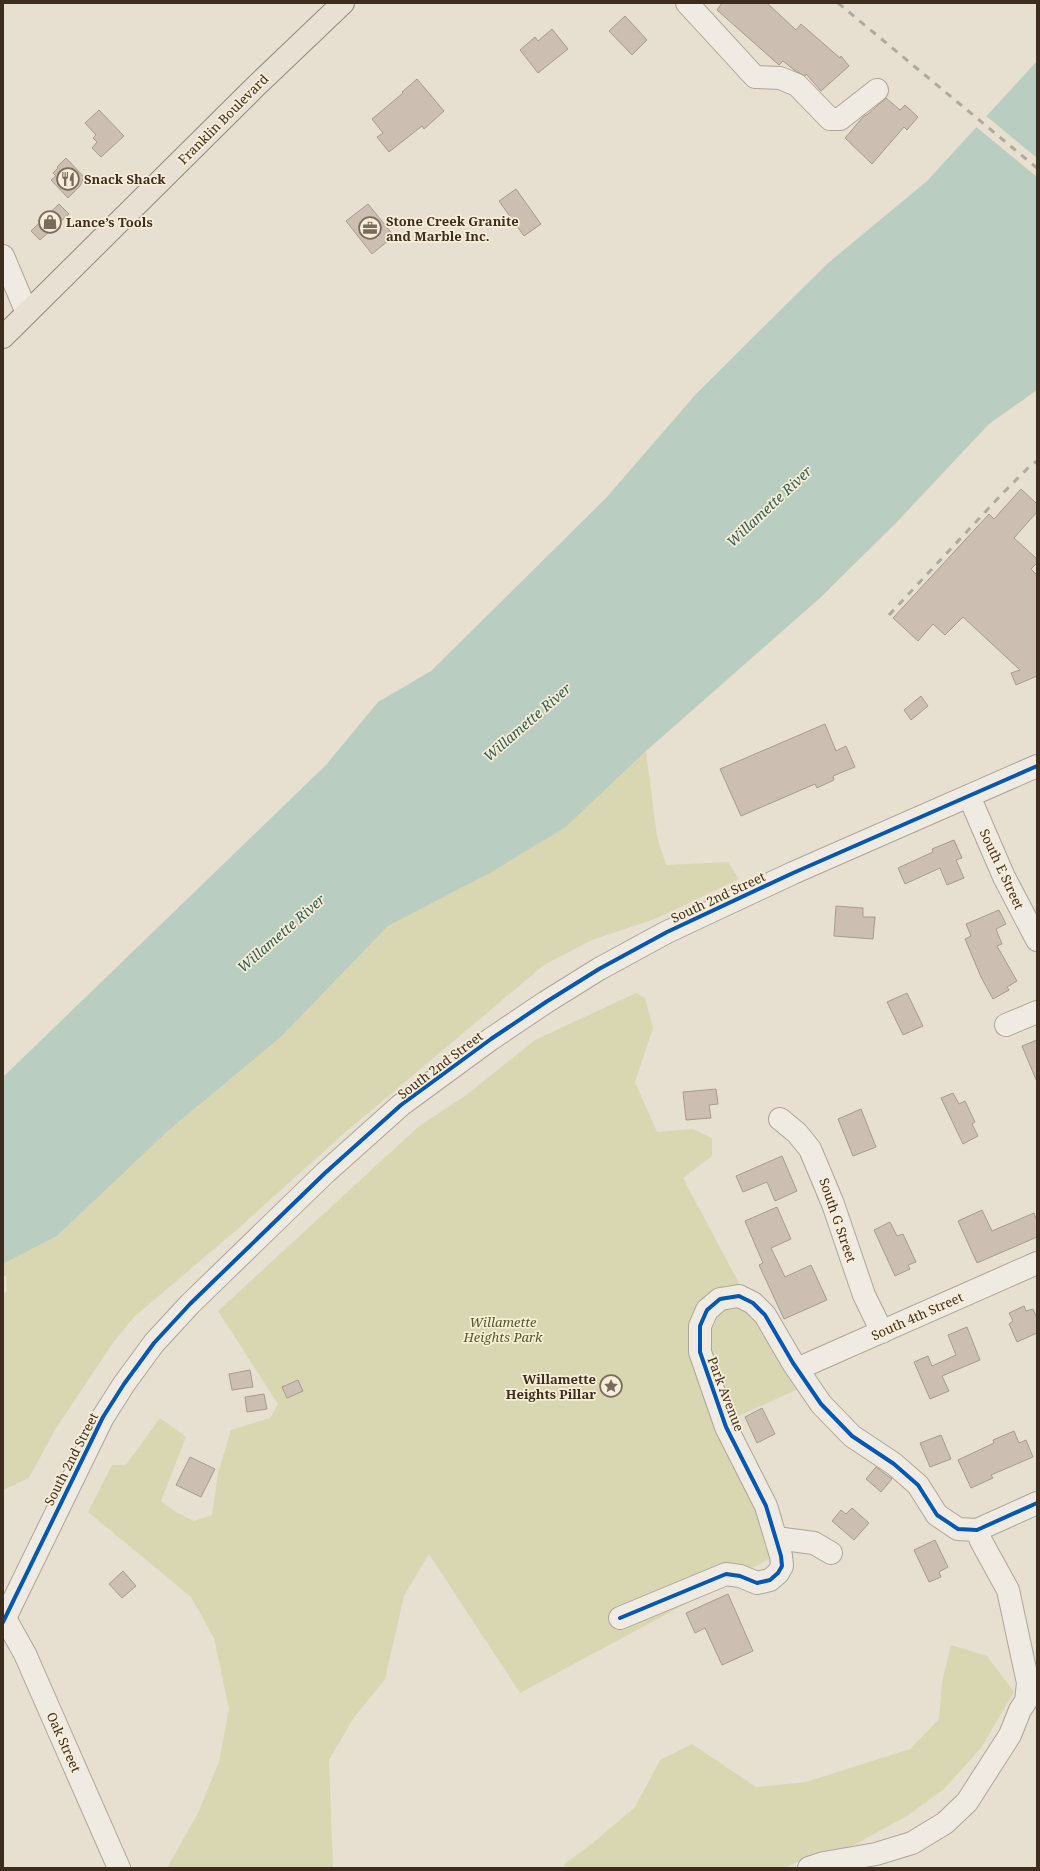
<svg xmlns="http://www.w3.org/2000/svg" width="1040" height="1871" font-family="'Noto Serif',serif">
<rect width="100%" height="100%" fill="#e7e0d0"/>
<path fill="#d8d7b2" d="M 646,751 L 657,836 L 666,865 L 728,862 L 739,879 L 655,919 L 592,940 L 544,965 L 342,1135 L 240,1227 L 134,1317 L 113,1343 L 55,1430 L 29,1478 L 3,1490 L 3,1294 L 7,1291 L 6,1276 L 3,1276 L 3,1264 L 57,1236 L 169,1130 L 282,1036 L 388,926 L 490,873 L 566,827 Z
M 636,993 L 645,998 L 653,1028 L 635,1082 L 657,1132 L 693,1129 L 712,1138 L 712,1156 L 683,1178 L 796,1390 L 732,1419 L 782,1515 L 764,1544 L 771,1558 L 520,1693 L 429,1554 L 404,1596 L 385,1679 L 353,1719 L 329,1760 L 333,1868 L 167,1868 L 198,1813 L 219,1762 L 229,1709 L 214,1638 L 191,1597 L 88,1512 L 112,1465 L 126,1465 L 160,1418 L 186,1437 L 161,1501 L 176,1512 L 194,1521 L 212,1515 L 218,1473 L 231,1430 L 270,1418 L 278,1404 L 218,1311 L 418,1127 L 465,1096 L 535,1040 Z
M 951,1645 L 987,1656 L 1014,1692 L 981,1748 L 943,1790 L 907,1816 L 843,1851 L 797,1862 L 784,1868 L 566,1868 L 564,1864 L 594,1842 L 635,1807 L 660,1760 L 692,1744 L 756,1787 L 806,1782 L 910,1749 L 939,1719 L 942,1682 Z"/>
<path fill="#bacdc1" d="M 1037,61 L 1037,390 L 989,424 L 896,523 L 820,598 L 646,751 L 566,827 L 490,873 L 388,926 L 282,1036 L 169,1130 L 57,1236 L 3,1264 L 3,1077 L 326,765 L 378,702 L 431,671 L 606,498 L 696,394 L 827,264 L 927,181 Z"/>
<path fill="#e7e0d0" d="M 985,115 L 1037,158 L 1037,177 L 975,126 Z"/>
<path fill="#ccbeb0" stroke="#a89b8e" d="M 722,3 L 767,3 L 796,30 L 801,24 L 840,58 L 841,56 L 849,66 L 821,91 L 806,74 L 805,76 L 794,70 L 783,61 L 779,65 L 717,10 Z
M 625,16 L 647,40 L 632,55 L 609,31 Z
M 552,29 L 568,49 L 538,73 L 520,50 L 535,37 L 538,41 Z
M 417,79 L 444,111 L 424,129 L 422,126 L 389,152 L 377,137 L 383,133 L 372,119 L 403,93 L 402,92 Z
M 886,98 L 900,110 L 905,105 L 918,117 L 907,130 L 904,127 L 872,164 L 845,138 L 863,117 L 868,114 Z
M 99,110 L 124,136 L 101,157 L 92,148 L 97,142 L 93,138 L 96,135 L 85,123 Z
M 66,158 L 84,177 L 80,186 L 68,198 L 51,180 L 56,176 L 53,173 L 58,168 L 57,167 Z
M 516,189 L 541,224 L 524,236 L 499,201 Z
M 59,204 L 69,214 L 40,240 L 31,231 Z
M 368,204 L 394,236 L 372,254 L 346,221 Z
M 1021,489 L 1037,504 L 1037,512 L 1014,538 L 1037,559 L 1037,563 L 1031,569 L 1037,575 L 1037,676 L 1016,685 L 1011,673 L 1020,670 L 963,617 L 945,635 L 933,624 L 918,641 L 893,618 L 989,514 L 994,519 Z
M 921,696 L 928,706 L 911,720 L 904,710 Z
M 825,724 L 836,751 L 846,746 L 855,767 L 833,776 L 834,780 L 817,788 L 815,784 L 741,816 L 720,769 Z
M 954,840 L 962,858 L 956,860 L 964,878 L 947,885 L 940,868 L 905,884 L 898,868 L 933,852 L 932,849 Z
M 836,906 L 863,908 L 863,917 L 875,917 L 873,939 L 834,936 Z
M 999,910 L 1006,924 L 996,929 L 1002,944 L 997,946 L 1017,981 L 1007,987 L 1009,990 L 993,999 L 981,977 L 965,939 L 971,936 L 966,924 Z
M 907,993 L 923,1026 L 903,1035 L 887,1002 Z
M 1037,1040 L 1037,1082 L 1022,1046 Z
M 716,1089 L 718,1104 L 709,1105 L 711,1118 L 686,1120 L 683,1092 Z
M 953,1093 L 959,1104 L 965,1101 L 975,1122 L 972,1124 L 978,1136 L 963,1144 L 941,1098 Z
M 861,1109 L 876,1147 L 853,1156 L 838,1119 Z
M 782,1156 L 797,1191 L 775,1201 L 767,1182 L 743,1192 L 736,1176 Z
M 777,1207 L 791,1239 L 771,1248 L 785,1277 L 811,1265 L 827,1300 L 784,1319 L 759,1265 L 763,1263 L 745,1221 Z
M 982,1210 L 992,1231 L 1034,1213 L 1037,1221 L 1037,1237 L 977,1263 L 958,1221 Z
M 890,1222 L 897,1236 L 903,1234 L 916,1262 L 908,1265 L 910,1269 L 895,1276 L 874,1230 Z
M 1024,1306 L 1026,1311 L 1033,1309 L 1037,1318 L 1037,1333 L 1017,1342 L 1009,1324 L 1013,1321 L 1009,1313 Z
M 967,1327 L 980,1360 L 942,1376 L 949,1391 L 930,1399 L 914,1362 L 928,1356 L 932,1366 L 956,1355 L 948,1335 Z
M 250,1370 L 253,1387 L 232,1390 L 229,1374 Z
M 298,1380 L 303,1391 L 287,1398 L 282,1387 Z
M 264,1394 L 267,1409 L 247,1412 L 245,1397 Z
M 762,1408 L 775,1434 L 757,1443 L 745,1417 Z
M 1014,1431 L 1019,1443 L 1026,1440 L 1033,1457 L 991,1475 L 993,1478 L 971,1488 L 958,1460 L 994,1443 L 993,1440 Z
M 941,1435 L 951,1459 L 930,1467 L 920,1443 Z
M 190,1457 L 215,1469 L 201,1497 L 176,1485 Z
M 876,1467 L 892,1479 L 881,1492 L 866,1479 Z
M 852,1508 L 869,1523 L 854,1540 L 832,1521 L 841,1510 L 846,1514 Z
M 935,1540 L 948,1567 L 939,1572 L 941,1577 L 929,1582 L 914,1550 Z
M 123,1571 L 136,1586 L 122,1598 L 109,1584 Z
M 728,1594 L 753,1651 L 722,1665 L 705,1628 L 695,1633 L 686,1613 Z"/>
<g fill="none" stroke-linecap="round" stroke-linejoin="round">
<g stroke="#ada598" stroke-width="24">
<path id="minor" d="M 687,3 L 755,77 L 780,78 L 797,85 L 830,119 L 840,119 L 877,90
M 3,256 L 27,313
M 969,796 L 1004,877 L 1037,940
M 1006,1025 L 1037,1012
M 780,1119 L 797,1133 L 810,1149 L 833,1204 L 864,1295 L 882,1332
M 797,1369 L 1037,1263
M 776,1538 L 814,1543 L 831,1553
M 5,1618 L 25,1654 L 119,1868
M 620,1618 L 726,1574 L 740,1576 L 757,1583 L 770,1580 L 778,1573 L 782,1566 L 781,1556 L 766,1506 L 726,1427 L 700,1352 L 700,1326 L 707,1310 L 720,1299 L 739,1296 L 753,1303 L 765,1315 L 793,1363 L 821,1404 L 852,1436 L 894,1464 L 918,1485 L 937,1515 L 958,1529 L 977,1530 L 1037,1503
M 3,1622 L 103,1417 L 124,1384 L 154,1343 L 190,1304 L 325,1173 L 401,1105 L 491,1039 L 546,1002 L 599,969 L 667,932 L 793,873 L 1037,766
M 809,1868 L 824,1863 L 876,1854 L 912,1843 L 945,1823 L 967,1802 L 1010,1735 L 1020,1710 L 1026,1701 L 1028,1683 L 1008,1590 L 981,1541 L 977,1530"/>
</g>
<g stroke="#928a7f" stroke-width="24">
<path id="major" d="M 3,337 L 256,86 L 343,3"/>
</g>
<use href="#minor" stroke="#efeae2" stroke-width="22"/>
<use href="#major" stroke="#e7e0d3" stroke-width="22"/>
<path stroke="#afaaa1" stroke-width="3" stroke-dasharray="7 7" stroke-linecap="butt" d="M 838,3 L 1037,168
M 889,615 L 1002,494 L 1029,467 L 1037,461"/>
<g stroke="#f8edd6" stroke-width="6">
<path id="cycleway" d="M 620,1618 L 726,1574 L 740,1576 L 757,1583 L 770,1580 L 778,1573 L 782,1566 L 781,1556 L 766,1506 L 726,1427 L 700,1352 L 700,1326 L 707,1310 L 720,1299 L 739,1296 L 753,1303 L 765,1315 L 793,1363 L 821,1404 L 852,1436 L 894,1464 L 918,1485 L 937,1515 L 958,1529 L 977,1530 L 1037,1503
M 3,1622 L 103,1417 L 124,1384 L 154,1343 L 190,1304 L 325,1173 L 401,1105 L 491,1039 L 546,1002 L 599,969 L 667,932 L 793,873 L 1037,766"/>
</g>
<use href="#cycleway" stroke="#0057b8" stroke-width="4"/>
</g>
<defs>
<g id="restaurant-ring" transform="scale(1.15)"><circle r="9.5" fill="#f8edd6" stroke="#786c5d" stroke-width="1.5"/><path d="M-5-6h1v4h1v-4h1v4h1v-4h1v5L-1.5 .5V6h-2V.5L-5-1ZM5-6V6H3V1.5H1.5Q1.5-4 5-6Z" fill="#786c5d"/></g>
<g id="shop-ring" transform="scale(1.15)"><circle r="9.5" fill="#f8edd6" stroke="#786c5d" stroke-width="1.5"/><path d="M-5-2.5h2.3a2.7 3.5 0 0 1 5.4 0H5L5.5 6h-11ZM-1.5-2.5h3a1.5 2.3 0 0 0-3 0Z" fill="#786c5d"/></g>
<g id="office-ring" transform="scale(1.15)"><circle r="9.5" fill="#f8edd6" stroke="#786c5d" stroke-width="1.5"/><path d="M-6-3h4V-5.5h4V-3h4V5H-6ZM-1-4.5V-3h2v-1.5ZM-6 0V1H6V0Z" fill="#786c5d"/></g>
<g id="sight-ring" transform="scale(1.15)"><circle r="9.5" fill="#f8edd6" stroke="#786c5d" stroke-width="1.5"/><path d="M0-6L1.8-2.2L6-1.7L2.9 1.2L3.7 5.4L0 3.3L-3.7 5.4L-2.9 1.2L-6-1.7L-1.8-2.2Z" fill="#786c5d"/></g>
</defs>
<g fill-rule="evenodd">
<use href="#restaurant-ring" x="68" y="179"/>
<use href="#shop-ring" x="50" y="222"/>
<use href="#office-ring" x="370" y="228"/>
<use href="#sight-ring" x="611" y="1386"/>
</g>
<g text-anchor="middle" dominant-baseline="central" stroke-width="3.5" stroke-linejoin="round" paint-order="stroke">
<g font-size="13" fill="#3d2d1f" stroke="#f8edd6">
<text transform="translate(223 119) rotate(-45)">Franklin Boulevard</text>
<text transform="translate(1002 869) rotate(65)">South E Street</text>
<text transform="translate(718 897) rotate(-25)">South 2nd Street</text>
<text transform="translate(440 1065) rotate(-37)">South 2nd Street</text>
<text transform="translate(838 1220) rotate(71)">South G Street</text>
<text transform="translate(917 1316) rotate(-24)">South 4th Street</text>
<text transform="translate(726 1394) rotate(69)">Park Avenue</text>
<text transform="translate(71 1459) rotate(-63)">South 2nd Street</text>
<text transform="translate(64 1742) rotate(66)">Oak Street</text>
</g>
<g font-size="13" font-weight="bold" fill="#3d2d1f" stroke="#f8edd6" text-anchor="start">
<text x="84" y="179">Snack Shack</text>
<text x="386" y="221">Stone Creek Granite<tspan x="386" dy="15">and Marble Inc.</tspan></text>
<text x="66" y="222">Lance’s Tools</text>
<text x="596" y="1379" text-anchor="end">Willamette<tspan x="596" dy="15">Heights Pillar</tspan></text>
</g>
<g font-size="13" font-style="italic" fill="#4f5b24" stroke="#f8edd6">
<text x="503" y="1322">Willamette<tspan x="503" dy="15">Heights Park</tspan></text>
</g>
<g font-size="14" font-style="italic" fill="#2d5e59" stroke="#f8edd6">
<text transform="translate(769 506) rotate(-43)">Willamette River</text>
<text transform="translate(527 722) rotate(-41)">Willamette River</text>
<text transform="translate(281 933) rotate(-41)">Willamette River</text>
</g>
</g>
<rect width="1040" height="1871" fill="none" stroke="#3d2d1f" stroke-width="8"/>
</svg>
